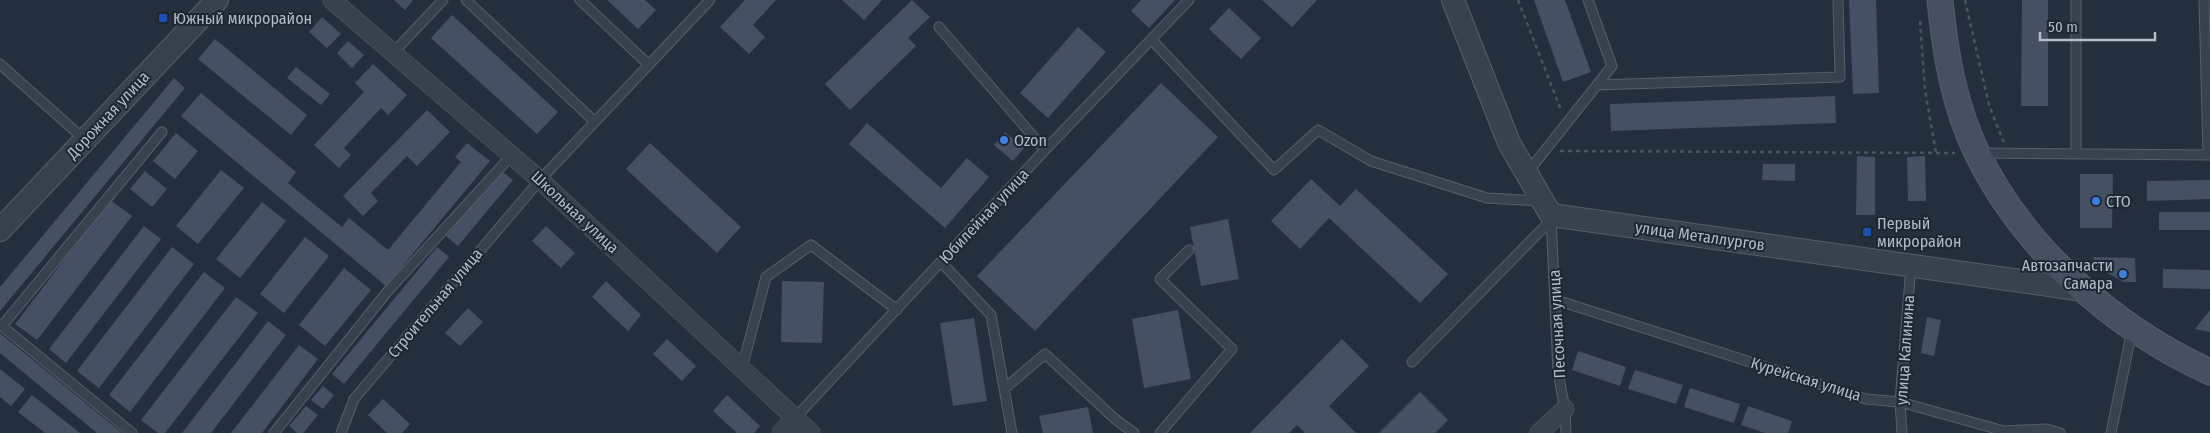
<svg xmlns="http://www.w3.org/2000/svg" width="2210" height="433" font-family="'Fira Sans Condensed',sans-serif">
<rect width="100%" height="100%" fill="#242f3e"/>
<path fill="#455162" d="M 394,0 L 413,0 L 405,10 Z
M 607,0 L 645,0 L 656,10 L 638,29 Z
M 745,0 L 776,0 L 753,25 L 765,37 L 749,54 L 720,27 Z
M 842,0 L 882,0 L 864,20 Z
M 912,0 L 930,17 L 908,38 L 916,46 L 850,110 L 825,84 Z
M 1141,0 L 1175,0 L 1149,28 L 1131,11 Z
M 1262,0 L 1317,0 L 1292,27 Z
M 1534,0 L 1565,0 L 1591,72 L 1563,82 Z
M 1849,0 L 1876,0 L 1879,93 L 1853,94 Z
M 2022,0 L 2048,0 L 2048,106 L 2021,106 Z
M 1229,8 L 1261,38 L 1241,59 L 1209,29 Z
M 452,15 L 558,112 L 537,134 L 431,38 Z
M 322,17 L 341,34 L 327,48 L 309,32 Z
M 1078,27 L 1106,52 L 1048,118 L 1020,93 Z
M 215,39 L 307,115 L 291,135 L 198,59 Z
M 348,41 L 364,55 L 352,68 L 337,53 Z
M 373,64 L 407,95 L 388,115 L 381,108 L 344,148 L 351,155 L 339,168 L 314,145 L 364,92 L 355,83 Z
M 296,67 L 330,94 L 321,105 L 287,78 Z
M 174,78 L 185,88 L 0,311 L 0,287 Z
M 1161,83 L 1218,137 L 1035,331 L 977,276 Z
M 201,93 L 296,172 L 288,183 L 342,227 L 349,218 L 388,250 L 461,162 L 455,157 L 467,143 L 490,161 L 386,286 L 181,116 Z
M 1835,96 L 1836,123 L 1611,131 L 1610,104 Z
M 427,110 L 450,132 L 417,166 L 407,156 L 371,193 L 378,201 L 363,216 L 343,196 Z
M 867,123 L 941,188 L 967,158 L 989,177 L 945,228 L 849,144 Z
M 1005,132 L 1024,148 L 1013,161 L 994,145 Z
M 176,133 L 198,151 L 175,179 L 153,161 Z
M 650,143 L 741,227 L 717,253 L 626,169 Z
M 1857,156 L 1875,157 L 1875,215 L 1856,215 Z
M 1925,156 L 1926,201 L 1908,201 L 1907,157 Z
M 1763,164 L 1795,164 L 1795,181 L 1762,180 Z
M 221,170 L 244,188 L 198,244 L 176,226 Z
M 500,170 L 513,180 L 458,246 L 446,236 Z
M 145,171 L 167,189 L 152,207 L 130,189 Z
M 2080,174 L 2113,174 L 2112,228 L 2080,228 Z
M 1311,179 L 1340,206 L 1356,189 L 1448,274 L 1420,303 L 1329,218 L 1300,249 L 1271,221 Z
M 2210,180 L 2210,199 L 2147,201 L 2147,181 Z
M 110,200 L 132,216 L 37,340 L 15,324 Z
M 262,202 L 286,221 L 240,278 L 216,259 Z
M 2159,212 L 2210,212 L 2210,230 L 2159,230 Z
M 1228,219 L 1239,279 L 1201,286 L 1190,227 Z
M 144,226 L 161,239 L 66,363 L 49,349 Z
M 546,226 L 575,253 L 561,268 L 532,241 Z
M 305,237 L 329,256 L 284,313 L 260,294 Z
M 172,247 L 194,264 L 99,388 L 77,371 Z
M 437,247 L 449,257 L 344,384 L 332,374 Z
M 2093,257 L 2135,258 L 2136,282 L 2124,282 L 2096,267 Z
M 344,268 L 371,290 L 325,346 L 299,325 Z
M 2163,269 L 2210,270 L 2210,289 L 2163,288 Z
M 204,272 L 225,288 L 130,412 L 109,395 Z
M 606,281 L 641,315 L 628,331 L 592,297 Z
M 782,281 L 824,282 L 822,343 L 781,342 Z
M 236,297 L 258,313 L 165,433 L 158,433 L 141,420 Z
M 468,308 L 483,322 L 460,346 L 445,333 Z
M 1178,310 L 1191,379 L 1144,388 L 1132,319 Z
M 2210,310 L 2210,332 L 2195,329 Z
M 1927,317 L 1941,320 L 1934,356 L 1921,353 Z
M 974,318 L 987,401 L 953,406 L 940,323 Z
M 268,321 L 286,335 L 211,433 L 182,433 Z
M 0,333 L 122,433 L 97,433 L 0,353 Z
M 667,339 L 696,366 L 682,381 L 653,354 Z
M 1342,339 L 1369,366 L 1329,406 L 1356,433 L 1305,433 L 1297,425 L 1289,433 L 1250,433 Z
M 299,345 L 318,359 L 262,433 L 231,433 Z
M 1578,351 L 1626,367 L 1620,386 L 1572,370 Z
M 0,369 L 25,389 L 11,406 L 0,397 Z
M 1635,370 L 1683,385 L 1676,404 L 1628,389 Z
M 323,386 L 334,395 L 323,409 L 311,400 Z
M 1690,388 L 1740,404 L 1734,423 L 1684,407 Z
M 1420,392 L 1448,420 L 1435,433 L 1379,433 Z
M 32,395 L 80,433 L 45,433 L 18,412 Z
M 727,395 L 760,426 L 754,433 L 737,433 L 713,411 Z
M 383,399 L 410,424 L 402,433 L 387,433 L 368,415 Z
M 306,406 L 318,415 L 303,433 L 297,433 L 289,426 Z
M 1748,406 L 1792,421 L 1788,433 L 1765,433 L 1741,425 Z
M 1088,407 L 1093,433 L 1043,433 L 1039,416 Z"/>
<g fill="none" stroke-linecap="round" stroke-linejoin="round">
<g stroke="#565f6c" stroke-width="11">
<path id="service" d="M 466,0 L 595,122
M 580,0 L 649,65
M 2076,0 L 2076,153
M 2204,0 L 2208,155
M 939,27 L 1045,150
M 1152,40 L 1274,170 L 1318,130 L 1371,161 L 1487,198 L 1540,201
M 393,53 L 443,0
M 0,64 L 85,140
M 1597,85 L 1840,77 L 1838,0
M 1980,153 L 2210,155
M 1527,173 L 1612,66 L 1588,0
M 1551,215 L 1558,373 L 1565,409 L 1566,433
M 941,262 L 991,315 L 1012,433
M 1556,300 L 1866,399 L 1900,402 L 2004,431 L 2046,429 L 2060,433
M 1412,362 L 1551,220
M 742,368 L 766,277 L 811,245 L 897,310
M 1004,389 L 1045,354 L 1115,419 L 1134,433
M 795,418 L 1045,150 L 1189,0
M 132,433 L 2,326 L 162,132
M 274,433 L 387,292 L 512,155
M 341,433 L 354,399 L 540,180 L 710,0
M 1160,433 L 1232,349 L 1160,279 L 1189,250
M 1902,433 L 1900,402 L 1911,266
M 2111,433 L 2132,330"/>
</g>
<g stroke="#565f6c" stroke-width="19">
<path id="minor" d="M 332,0 L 540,180 L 811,433
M 781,433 L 795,418
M 1539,433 L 1565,409"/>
</g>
<g stroke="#565f6c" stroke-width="24">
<path id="tertiary" d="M 1453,0 L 1509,143 L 1551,215 L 2084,290
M 0,230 L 217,0"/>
</g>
<g stroke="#565f6c" stroke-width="27">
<path id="secondary" d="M 1940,0 C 1945,52 1954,107 1978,155 C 2025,250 2114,328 2210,372"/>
</g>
<path stroke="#44595c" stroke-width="2.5" stroke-dasharray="4 4" stroke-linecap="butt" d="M 1518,0 L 1561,110
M 1965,0 L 1989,105 L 2004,143
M 1920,21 L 1925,90 L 1936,153
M 1560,151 L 1955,153"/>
<use href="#service" stroke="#38414e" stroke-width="9"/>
<use href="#minor" stroke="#38414e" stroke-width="18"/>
<use href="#tertiary" stroke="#38414e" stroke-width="22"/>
<use href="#secondary" stroke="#465061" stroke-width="25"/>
</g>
<g fill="#1a4fb4" stroke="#1d2633" stroke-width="2">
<rect x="158" y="13" width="10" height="10" rx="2.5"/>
<rect x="1862" y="227" width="10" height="10" rx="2.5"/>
</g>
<g fill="#3f7fe0" stroke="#1d2633" stroke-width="2">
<circle cx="1004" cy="140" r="5"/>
<circle cx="2096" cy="201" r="5"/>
<circle cx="2123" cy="274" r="5"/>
</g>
<g text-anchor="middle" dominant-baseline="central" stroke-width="4" stroke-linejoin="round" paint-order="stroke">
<g font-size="16" fill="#b4bcc9" stroke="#1d2633" text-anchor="start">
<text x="173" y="18">Южный микрорайон</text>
<text x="1014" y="140">Ozon</text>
<text x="2106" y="201">СТО</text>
<text x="1877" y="223">Первый<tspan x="1877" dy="18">микрорайон</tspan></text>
<text x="2113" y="265" text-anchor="end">Автозапчасти<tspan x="2113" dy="18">Самара</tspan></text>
</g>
<g font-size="16" fill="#b4bcc9" stroke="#1d2633">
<text transform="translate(108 115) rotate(-47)">Дорожная улица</text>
<text transform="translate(575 212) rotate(43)">Школьная улица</text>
<text transform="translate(984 216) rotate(-47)">Юбилейная улица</text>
<text transform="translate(1700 236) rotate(8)">улица Металлургов</text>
<text transform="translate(435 303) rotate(-50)">Строительная улица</text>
<text transform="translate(1557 324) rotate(-93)">Песочная улица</text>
<text transform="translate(1905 350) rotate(-86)">улица Калинина</text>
<text transform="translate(1806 379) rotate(17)">Курейская улица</text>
</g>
</g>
<path d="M2040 32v8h115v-8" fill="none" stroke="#b4bcc9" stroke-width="2.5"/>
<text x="2048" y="32" font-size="15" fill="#b4bcc9" stroke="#1d2633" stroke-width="4" paint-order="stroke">50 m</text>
</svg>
